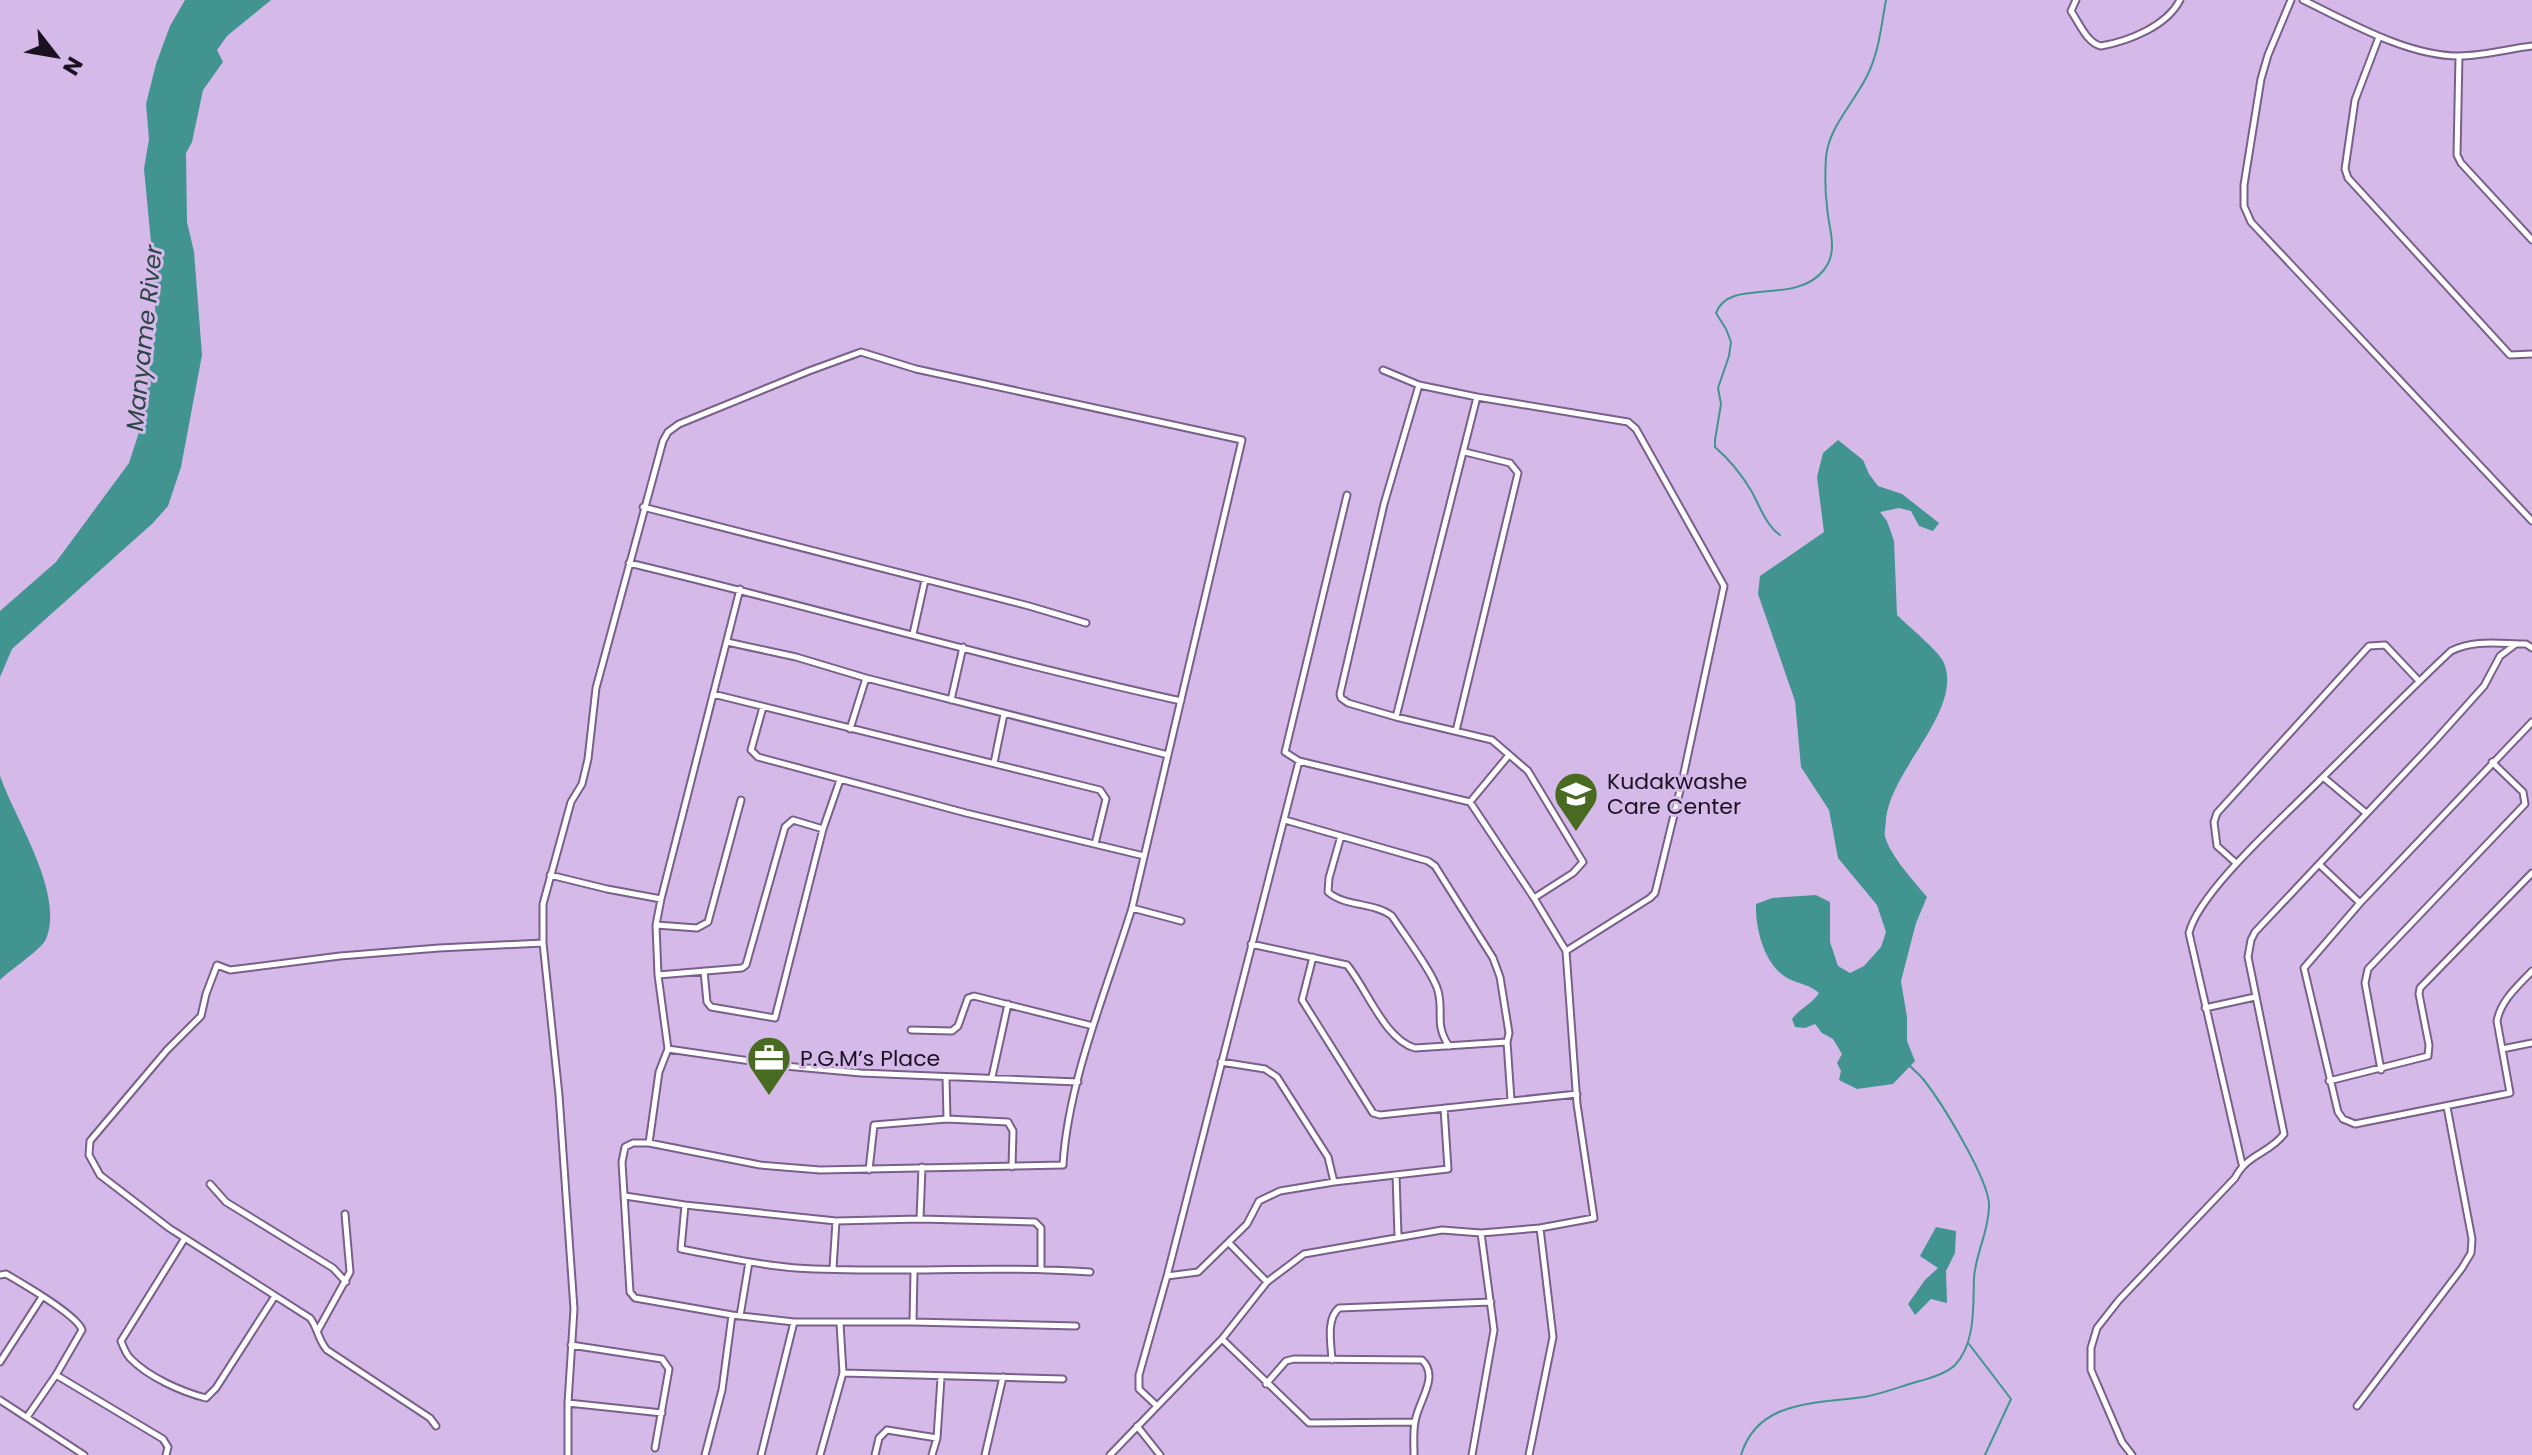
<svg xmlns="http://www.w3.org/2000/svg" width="2532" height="1455" font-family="Poppins,sans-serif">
<rect width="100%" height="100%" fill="#d5bae9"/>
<path fill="#419490" d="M 185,0 L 271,0 L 227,36 L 217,50 L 223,62 L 203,90 L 192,142 L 186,153 L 187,222 L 194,252 L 202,355 L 181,467 L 168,506 L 153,523 L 12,649 L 0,677 L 0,611 L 56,562 L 129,463 L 141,426 L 156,327 L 153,263 L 144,169 L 149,139 L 146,104 L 156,64 L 170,26 Z
M 1838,440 L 1863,460 L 1869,474 L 1878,486 L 1902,494 L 1939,523 L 1933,531 L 1919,526 L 1911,511 L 1899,508 L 1880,512 L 1887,521 L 1894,541 L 1897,615 C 1907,625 1940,652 1944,663 C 1963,711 1891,769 1886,819 C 1886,824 1884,832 1885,837 C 1892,858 1913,880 1927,897 L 1916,923 L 1901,981 L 1907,1017 L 1907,1041 L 1915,1061 L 1893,1084 L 1857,1089 L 1839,1080 L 1841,1071 L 1837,1063 L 1842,1054 L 1833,1039 L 1822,1033 L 1815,1024 L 1805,1028 L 1795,1027 L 1792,1019 C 1800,1008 1812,1004 1819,993 C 1810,985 1800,984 1789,979 C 1765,967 1755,929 1756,904 L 1772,898 L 1816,895 L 1830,902 L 1830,942 L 1838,966 L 1850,973 L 1864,966 L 1881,947 L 1886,932 L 1877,905 L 1838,858 L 1829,810 L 1801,767 L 1795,701 L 1758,594 L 1760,576 L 1824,532 L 1817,477 L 1823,453 Z
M 0,776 C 15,819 65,894 46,939 C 42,949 10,970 0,980 Z
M 1936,1227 L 1956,1231 L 1955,1253 L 1946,1271 L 1947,1303 L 1931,1299 L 1915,1315 L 1908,1304 L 1925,1280 L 1938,1268 L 1920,1256 Z"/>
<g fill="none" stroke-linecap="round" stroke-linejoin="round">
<path stroke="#419490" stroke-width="2" d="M 1780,535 C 1766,525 1760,507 1752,492 C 1742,475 1730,460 1715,447 L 1715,440 L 1721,404 L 1718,388 L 1729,356 L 1731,342 L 1726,329 L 1716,313 C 1729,277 1794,306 1823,271 C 1840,251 1828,228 1827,206 C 1825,191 1825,173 1826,157 C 1829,127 1853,104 1867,76 C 1879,52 1881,27 1886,0
M 1969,1344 L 2011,1399 L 1985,1455
M 1741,1455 C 1758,1399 1817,1404 1864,1397 C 1881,1394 1899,1387 1916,1382 C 1928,1379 1946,1374 1955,1365 C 1976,1343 1973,1305 1974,1278 C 1976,1251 1988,1235 1989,1207 C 1991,1182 1940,1100 1923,1079 C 1919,1074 1914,1070 1910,1066"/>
<g stroke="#79608a" stroke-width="9">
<path id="minor" d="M 2076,0 L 2071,11 C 2079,23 2087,43 2101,46 C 2129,41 2167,26 2180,0
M 2291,0 L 2268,55 L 2261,79 L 2244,185 L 2244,206 L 2251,222 L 2532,521
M 2303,0 C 2349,22 2407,56 2459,56 C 2483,56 2508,49 2532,46
M 2379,37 L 2355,100 L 2345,169 L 2348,178 L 2510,355 L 2532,354
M 2459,56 L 2457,155 L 2461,163 L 2532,240
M 1383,370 L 1419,385 L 1384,504 L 1340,694 L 1341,698 L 1348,703 L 1396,717 L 1492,740 L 1528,771 L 1583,862 L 1573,873 L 1534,898
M 1419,385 L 1477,397 L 1628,422 L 1636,429 L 1724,586 L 1682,782 L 1655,893 L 1650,898 L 1566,951
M 643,507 L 1029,606 L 1086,623
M 629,563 C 813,607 995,660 1181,701
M 913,634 L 925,580
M 727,642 L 796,657 L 866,678 L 1168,755
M 713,694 L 1100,790 L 1106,799 L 1095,844
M 951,700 L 963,647
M 763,707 L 751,750 L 758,757 L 966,813 L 1144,856
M 1396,717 L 1477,397
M 2532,722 L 2360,903 L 2304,968 L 2338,1112 L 2343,1119 L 2355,1124 L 2510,1093 L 2497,1021 C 2501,1000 2518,986 2532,971
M 850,729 L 866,678
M 1456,731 L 1518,473 L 1510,463 L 1465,452
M 994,763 L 1004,714
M 2323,777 L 2366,813
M 1470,802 L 1509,755
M 1285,820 L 1428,861 L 1435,866 L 1493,958 L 1500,977 L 1509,1033 L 1507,1042 L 1511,1100
M 1341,836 L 1329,878 L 1328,892 C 1345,907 1374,902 1392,916 C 1403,933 1434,974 1438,991 C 1444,1013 1434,1024 1449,1046
M 2236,863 L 2217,846 L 2214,822 L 2217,813 L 2369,646 L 2385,645 L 2419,681
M 2320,865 L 2360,903
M 550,875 L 607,889 L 661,899
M 656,925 L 697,928 L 708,922 L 741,800
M 1251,944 L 1347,965 C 1367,989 1385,1040 1415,1048 L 1507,1042
M 1313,957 L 1302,1000 L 1373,1113 L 1380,1115 L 1577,1094
M 704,971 L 707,1002 L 711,1007 L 775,1018 L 823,829 L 840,780
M 658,975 L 742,968 L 746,965 L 785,827 L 793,820 L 823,829
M 2205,1008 L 2255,997
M 911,1030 L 952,1031 L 958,1026 L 968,998 L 974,996 L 1093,1026
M 668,1049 L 785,1066 L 861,1073 L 1078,1082
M 2502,1049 L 2532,1043
M 1221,1062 L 1265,1069 L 1277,1077 L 1328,1157 L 1334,1182
M 2381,1070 L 2365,983 L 2368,969 L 2525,804 L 2523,792 L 2492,762
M 946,1077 L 947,1119
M 992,1077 L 1008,1004
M 2329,1081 L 2428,1056 L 2429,1045 L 2419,994 L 2420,988 L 2532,873
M 649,1143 L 659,1072 L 668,1049 L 658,975 L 656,925 L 661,899 L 740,589
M 2242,1164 L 2189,933 C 2199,891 2287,814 2320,780 C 2364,737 2406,693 2451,651 C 2474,639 2501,644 2526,644 L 2532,648
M 869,1170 L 874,1125 L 947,1119 L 1008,1122 L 1013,1131 L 1012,1167
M 1396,1175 L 1398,1236
M 210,1184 L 226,1202 L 333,1268 L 346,1282
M 625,1196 L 685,1205 L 836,1221 L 920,1219 L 1035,1222 L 1041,1228 L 1041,1269
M 685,1205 L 681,1249 C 719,1256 757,1265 796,1268 C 894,1274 992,1265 1090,1272
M 920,1219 L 922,1167
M 185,1238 L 121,1341 C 123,1346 126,1354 130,1358 C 148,1377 182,1392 206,1398 L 216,1388 L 275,1296
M 1229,1243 L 1267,1282
M 833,1268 L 836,1221
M 914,1271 L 913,1322 L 794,1322 L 732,1315 L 635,1298 L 630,1292 L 622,1162 L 625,1147 L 633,1143 L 649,1143 L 760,1165 L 820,1170 L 1063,1165 C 1068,1081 1107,989 1132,908
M 0,1275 L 6,1274 C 23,1284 77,1315 82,1330 L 56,1375 L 27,1417
M 1167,1276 L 1198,1272 L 1247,1224 L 1259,1201 L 1280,1191 L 1334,1182 L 1448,1169 L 1444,1108
M 740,1316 L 749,1262
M 913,1322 L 1076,1326
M 318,1330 L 350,1272 L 345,1214
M 1222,1339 L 1309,1423 L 1415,1422
M 571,1345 L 662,1359 L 669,1369 L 655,1448
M 1332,1360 C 1331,1343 1326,1319 1339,1308 L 1491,1302
M 0,1362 L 42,1297
M 843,1373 L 1063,1379
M 56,1375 L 163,1439 L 168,1447 L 166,1455
M 1266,1384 L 1286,1361 L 1294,1359 L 1422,1360 C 1440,1377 1418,1401 1415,1422 C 1413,1432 1414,1444 1414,1455
M 0,1400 L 84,1455
M 568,1403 L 662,1413
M 1157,1406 L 1139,1389 L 1139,1375 L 1167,1276 L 1299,761
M 2357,1406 L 2462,1268 L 2471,1253 L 2472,1239 L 2447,1107
M 436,1426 L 430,1418 L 327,1350 C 318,1340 318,1328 310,1318 L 169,1228 L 100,1175 L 89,1155 L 90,1141 L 167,1050 L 201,1016 L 206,994 L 217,965 L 230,970 L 340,956 L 439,948 L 543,943
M 1137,1426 L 1160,1455
M 568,1455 L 568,1403 L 574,1309 L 559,1095 L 543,943 L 543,904 L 571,802 L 582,784 L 588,759 L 596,688 L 663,441 L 668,432 L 679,424 L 809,371 L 861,352 L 916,369 L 1242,440 L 1132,908 L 1181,921
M 705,1455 L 722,1390 L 732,1315
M 761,1455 L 794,1322
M 820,1455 L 843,1373 L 840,1323
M 875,1455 L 879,1438 L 887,1430 L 937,1438
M 932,1455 L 937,1438 L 941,1378
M 985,1455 L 1003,1377
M 1110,1455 L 1222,1339 L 1267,1282 L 1304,1254 L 1442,1230 L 1481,1233 L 1540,1228 L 1594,1218 L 1577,1104 L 1566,951 L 1534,898 L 1470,802 L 1299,761 L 1285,752 L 1347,495
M 1472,1455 L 1494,1330 L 1481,1233
M 1529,1455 L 1553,1337 L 1540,1228
M 2132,1455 L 2122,1442 L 2091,1370 L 2091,1348 L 2097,1328 L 2119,1300 L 2235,1178 C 2248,1153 2269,1154 2284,1134 L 2248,957 L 2251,940 L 2255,932 L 2432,744 L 2484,686 L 2500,656 L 2516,644"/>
</g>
<use href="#minor" stroke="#fff" stroke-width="5"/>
</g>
<defs>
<g id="university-pin" transform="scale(2.3)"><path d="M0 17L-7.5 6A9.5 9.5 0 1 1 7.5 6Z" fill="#486a21" stroke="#d5bae9"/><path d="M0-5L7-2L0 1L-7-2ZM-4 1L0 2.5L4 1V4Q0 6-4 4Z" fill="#fff"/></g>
<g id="office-pin" transform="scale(2.3)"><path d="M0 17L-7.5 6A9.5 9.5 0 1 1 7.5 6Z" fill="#486a21" stroke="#d5bae9"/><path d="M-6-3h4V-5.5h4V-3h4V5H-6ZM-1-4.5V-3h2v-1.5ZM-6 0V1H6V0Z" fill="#fff"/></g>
</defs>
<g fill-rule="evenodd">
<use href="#university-pin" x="1576" y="794"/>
<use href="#office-pin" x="769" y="1058"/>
</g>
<g text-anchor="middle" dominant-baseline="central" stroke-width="6" stroke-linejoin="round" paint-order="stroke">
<g font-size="22" fill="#1b1121" stroke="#d5bae9" text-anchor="start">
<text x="1607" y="781">Kudakwashe<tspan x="1607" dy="25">Care Center</tspan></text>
<text x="800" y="1058">P.G.M’s Place</text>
</g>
<g font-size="24" font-style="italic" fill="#2b4644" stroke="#d5bae9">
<text transform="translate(144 338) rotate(-84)">Manyame River</text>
</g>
</g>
<g transform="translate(56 56) rotate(121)" stroke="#d5bae9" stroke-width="6" paint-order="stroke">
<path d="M0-6L14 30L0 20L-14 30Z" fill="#1b1121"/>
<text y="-12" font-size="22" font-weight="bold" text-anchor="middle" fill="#1b1121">N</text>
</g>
</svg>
